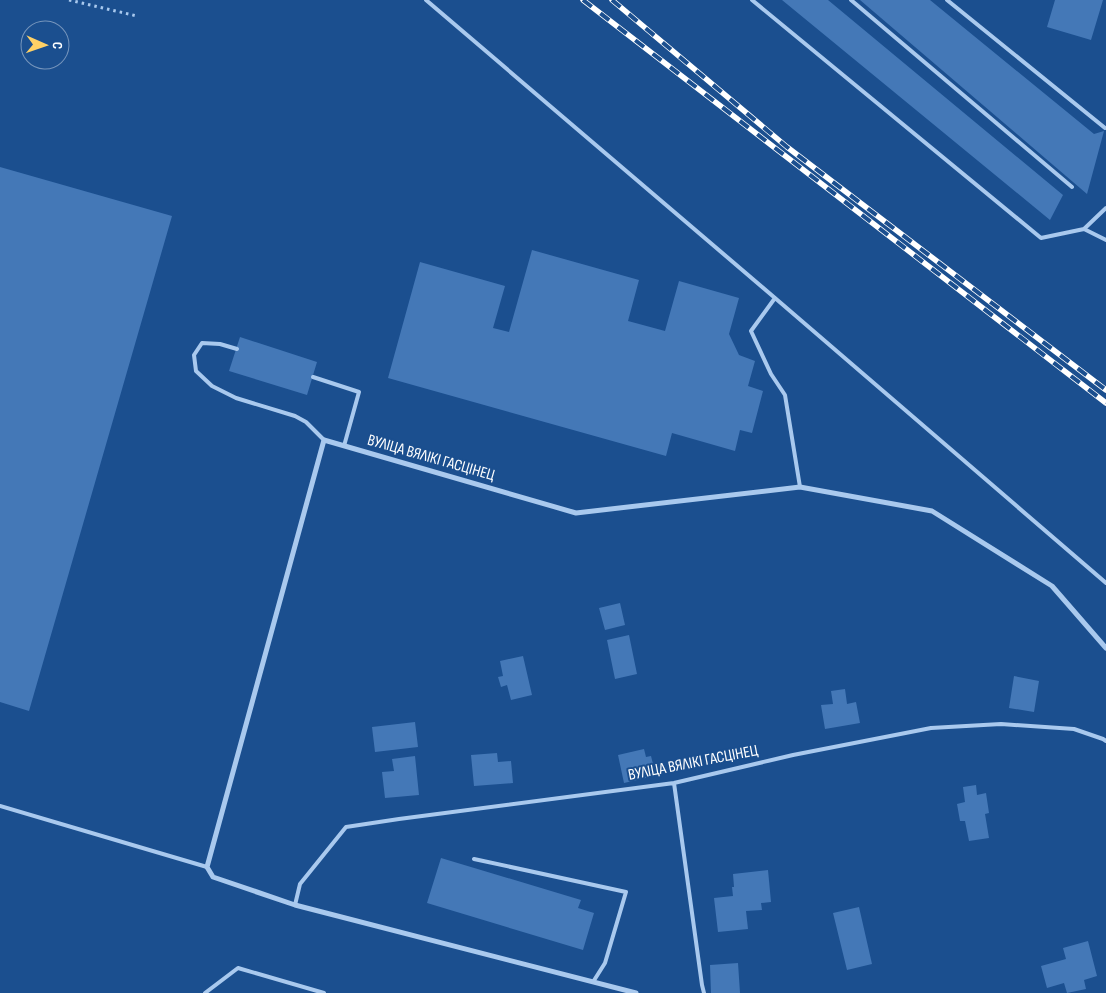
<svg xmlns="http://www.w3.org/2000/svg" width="1106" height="993" font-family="'Sofia Sans Condensed',sans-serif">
<rect width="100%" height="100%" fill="#1b4f8f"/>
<path fill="#4478b7" d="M 782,0 L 828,0 L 1063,195 L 1050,220 Z
M 860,0 L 930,0 L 1094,134 L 1104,131 L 1087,194 Z
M 1055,0 L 1103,0 L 1091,40 L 1047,27 Z
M 0,167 L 172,216 L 29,711 L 0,702 Z
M 532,250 L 639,280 L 628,321 L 665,331 L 679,281 L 739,298 L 729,334 L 739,355 L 755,361 L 748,386 L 763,391 L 752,433 L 740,430 L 735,451 L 672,433 L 666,456 L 388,378 L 420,262 L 505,286 L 493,328 L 509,332 Z
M 240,337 L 317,362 L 307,395 L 229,371 Z
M 620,603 L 625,625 L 605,630 L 599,608 Z
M 629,635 L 637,674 L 615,679 L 607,640 Z
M 523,656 L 532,695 L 511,700 L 507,685 L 501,687 L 498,677 L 503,676 L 500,661 Z
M 1014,676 L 1039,681 L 1034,712 L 1009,708 Z
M 845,689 L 847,704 L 856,702 L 860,723 L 825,729 L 821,705 L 833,704 L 831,691 Z
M 415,722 L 418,747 L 375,752 L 372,727 Z
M 644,749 L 646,757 L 651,756 L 654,768 L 648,769 L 650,777 L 624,783 L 618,755 Z
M 497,753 L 498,762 L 511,761 L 513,783 L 474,786 L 471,755 Z
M 415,756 L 419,795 L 385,798 L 382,772 L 394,771 L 392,759 Z
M 976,785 L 977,795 L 986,793 L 989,813 L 985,814 L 989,838 L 969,841 L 965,821 L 960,821 L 957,804 L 965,802 L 963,787 Z
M 441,858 L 581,900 L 578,908 L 594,913 L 583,950 L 427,903 Z
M 768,870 L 771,902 L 761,903 L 762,910 L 746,911 L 748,929 L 718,932 L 714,898 L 733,896 L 732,887 L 734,887 L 733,874 Z
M 859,907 L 872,964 L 847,970 L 833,913 Z
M 1088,941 L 1097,976 L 1084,980 L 1086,989 L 1067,993 L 1064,983 L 1047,988 L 1041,966 L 1066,959 L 1063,948 Z
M 738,963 L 740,993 L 711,993 L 710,965 Z"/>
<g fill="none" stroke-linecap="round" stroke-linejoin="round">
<path stroke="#a9c9ee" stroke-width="3" stroke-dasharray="2.5 4" stroke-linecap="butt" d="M 69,0 L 137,16"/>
<path stroke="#a9c9ee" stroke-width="4" d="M 426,0 L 775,298 L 1106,583
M 752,0 L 1041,238 L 1084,229 L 1106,208
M 851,0 L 1072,187
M 947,0 L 1105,128
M 1084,229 L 1106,240
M 775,298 L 751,331 L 771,374 L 785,395 L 800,487
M 237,349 L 220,344 L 202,343 L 194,355 L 196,371 L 212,386 L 236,398 L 295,416 L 306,422 L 324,440
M 313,377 L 359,392 L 344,446
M 674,783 L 702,985 L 704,993
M 0,806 L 207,867
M 474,859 L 626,892 L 605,963 L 593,982
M 295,905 L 300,884 L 346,827 L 399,819 L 674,783 L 793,755 L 931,728 L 1001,724 L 1074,729 L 1103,739 L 1106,741
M 205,993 L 238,968 L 324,993"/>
<path stroke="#a9c9ee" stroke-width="5" d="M 636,993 L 295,905 L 213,877 L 207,867 L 324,440 L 576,513 L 800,487 L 932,511 L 1052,586 L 1106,648"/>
<g stroke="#fff" stroke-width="5.5">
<path id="rail" d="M 583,0 L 1106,403
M 612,0 L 787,147 L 1106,390"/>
</g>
<use href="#rail" stroke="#1b4f8f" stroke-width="4" stroke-dasharray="11" stroke-linecap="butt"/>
</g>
<g text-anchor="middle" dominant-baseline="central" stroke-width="4" stroke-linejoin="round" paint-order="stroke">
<g font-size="16" fill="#fff" stroke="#1b4f8f">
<text transform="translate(431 458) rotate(16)">ВУЛІЦА ВЯЛІКІ ГАСЦІНЕЦ</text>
<text transform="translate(693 763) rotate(-11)">ВУЛІЦА ВЯЛІКІ ГАСЦІНЕЦ</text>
</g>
</g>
<g transform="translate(45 45) rotate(92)"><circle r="24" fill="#1b4f8f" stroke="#7695bc"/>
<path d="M0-4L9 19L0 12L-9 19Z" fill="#ffd166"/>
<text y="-8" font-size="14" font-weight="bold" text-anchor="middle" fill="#ffffff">С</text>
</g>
</svg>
